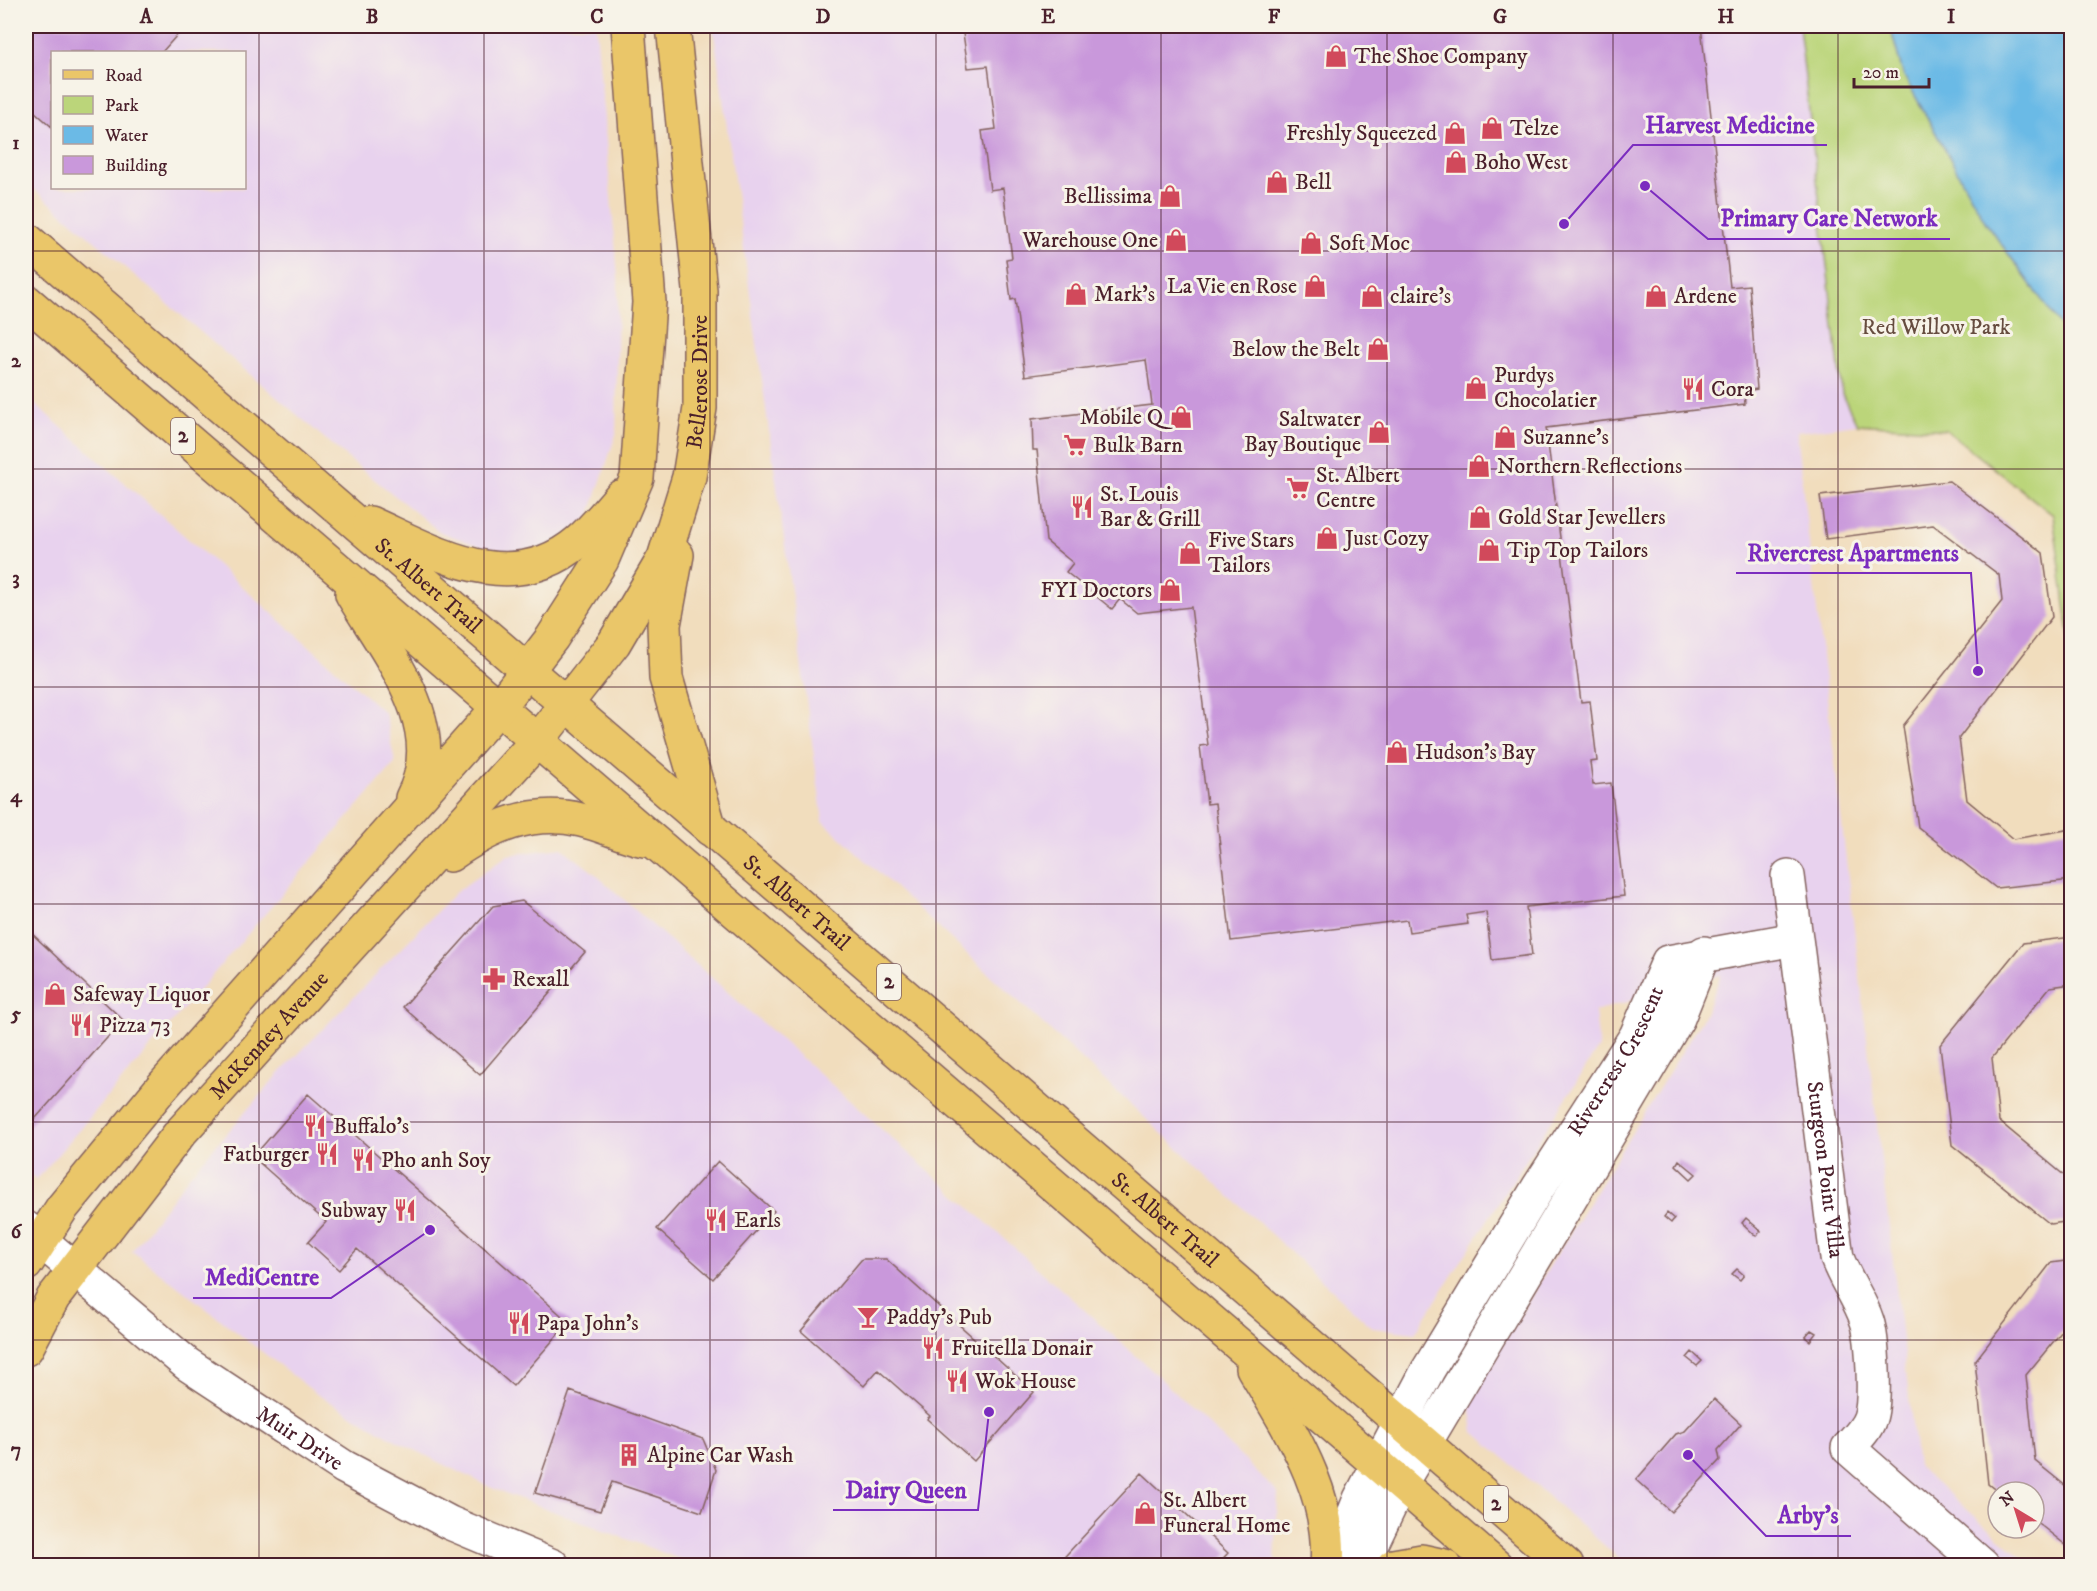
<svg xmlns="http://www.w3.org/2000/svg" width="2097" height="1591" font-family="'IM FELL DW Pica',serif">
<rect width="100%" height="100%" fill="#f7f3e8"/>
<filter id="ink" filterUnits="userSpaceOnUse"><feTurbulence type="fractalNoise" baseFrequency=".0167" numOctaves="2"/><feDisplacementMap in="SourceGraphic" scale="12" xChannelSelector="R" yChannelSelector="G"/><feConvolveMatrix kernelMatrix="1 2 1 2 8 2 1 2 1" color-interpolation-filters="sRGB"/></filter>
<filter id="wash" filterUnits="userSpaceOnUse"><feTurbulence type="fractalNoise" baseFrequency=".008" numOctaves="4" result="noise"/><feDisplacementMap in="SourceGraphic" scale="24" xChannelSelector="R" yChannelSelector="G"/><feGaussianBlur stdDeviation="1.35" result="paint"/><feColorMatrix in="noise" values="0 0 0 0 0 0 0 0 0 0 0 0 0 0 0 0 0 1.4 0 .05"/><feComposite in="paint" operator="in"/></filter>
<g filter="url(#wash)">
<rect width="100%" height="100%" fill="#f1ddbd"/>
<path fill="#e8d2ee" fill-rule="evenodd" d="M 26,26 L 596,26 L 618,278 L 616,434 L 589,517 L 555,545 L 505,555 L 440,532 L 344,455 L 26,182 ZM 52,52 L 244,52 L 244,188 L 52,188 Z
M 713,26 L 1799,26 L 1842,394 L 1857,424 L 1796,432 L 1917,1466 L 2031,1565 L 1627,1565 L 1474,1432 L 1469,1397 L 1704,1016 L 1721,975 L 1595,1011 L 1599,1047 L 1415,1333 L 1373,1328 L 823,821 Z
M 26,396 L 385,713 L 395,763 L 36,1180 L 26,1171 Z
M 562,848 L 593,872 L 1155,1373 L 1278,1493 L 1275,1565 L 695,1565 L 492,1488 L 399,1442 L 318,1395 L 132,1251 L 189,1176 L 279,1074 L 456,892 L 508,855 Z"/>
<path fill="#bbd57a" stroke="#827a52" stroke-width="1.5" d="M 1799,26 L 1890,26 L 1903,74 L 1986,223 L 2071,340 L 2071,649 L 2053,515 L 1946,430 L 1857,424 L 1842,394 Z"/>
<path fill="#6bbae6" stroke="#5a6c88" stroke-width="1.5" d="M 1890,26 L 2064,26 L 2072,40 L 2071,340 L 1986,223 L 1903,74 Z"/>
<g id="blocks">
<path fill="#c998db" d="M 26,26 L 185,26 L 162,52 L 52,52 L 52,127 L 26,104 Z
M 962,26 L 1701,26 L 1730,287 L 1749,285 L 1757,389 L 1744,391 L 1745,404 L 1546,428 L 1581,702 L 1590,701 L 1597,761 L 1590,762 L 1593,785 L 1611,783 L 1624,896 L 1526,907 L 1532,955 L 1492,960 L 1486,912 L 1466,915 L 1468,924 L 1409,932 L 1407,920 L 1231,941 L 1215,803 L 1207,804 L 1200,746 L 1208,745 L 1191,607 L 1137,613 L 1120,599 L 1112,609 L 1066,572 L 1073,563 L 1046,541 L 1037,450 L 1033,450 L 1032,419 L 1152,405 L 1146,360 L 1025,376 L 1015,299 L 1011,300 L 1006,259 L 1012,258 L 1003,188 L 990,190 L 982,131 L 996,129 L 988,66 L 968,68 Z
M 1949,481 L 2043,553 L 2052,617 L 1959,738 L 1967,800 L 2014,839 L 2072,829 L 2072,880 L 1996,888 L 1918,827 L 1903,726 L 2002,601 L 1999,575 L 1933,525 L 1826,539 L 1820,496 Z
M 522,901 L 585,952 L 480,1075 L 403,1007 L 493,906 Z
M 26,928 L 123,1020 L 26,1129 Z
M 2072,937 L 2072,984 L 2050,987 L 1992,1058 L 1999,1121 L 2065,1176 L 2072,1175 L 2072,1221 L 2050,1224 L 1952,1145 L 1940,1045 L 2023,943 Z
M 308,1094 L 569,1322 L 513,1386 L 357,1249 L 339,1270 L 308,1242 L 326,1222 L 253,1157 Z
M 1679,1160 L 1696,1174 L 1691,1179 L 1676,1165 Z
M 718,1161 L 774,1211 L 713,1279 L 657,1229 Z
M 1667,1213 L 1674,1219 L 1671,1223 L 1664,1217 Z
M 1746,1218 L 1761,1231 L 1756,1236 L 1742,1223 Z
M 862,1259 L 886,1259 L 1034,1392 L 974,1461 L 927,1419 L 930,1416 L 878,1370 L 864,1386 L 801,1331 Z
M 2072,1260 L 2072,1319 L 2026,1375 L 2035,1461 L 2072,1491 L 2072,1550 L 2034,1520 L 2034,1492 L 1998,1492 L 1988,1484 L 1975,1361 L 2051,1263 Z
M 1737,1269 L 1744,1275 L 1740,1280 L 1732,1274 Z
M 1811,1330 L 1816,1333 L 1810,1341 L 1805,1337 Z
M 1692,1352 L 1702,1361 L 1697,1366 L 1687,1358 Z
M 570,1391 L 703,1439 L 716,1470 L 702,1512 L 612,1482 L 600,1511 L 535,1493 Z
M 1714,1399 L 1741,1424 L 1718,1450 L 1720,1460 L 1671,1512 L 1636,1480 L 1676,1434 L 1685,1431 Z
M 1142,1473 L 1228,1553 L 1216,1566 L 1056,1566 Z"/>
</g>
</g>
<g filter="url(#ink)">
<use href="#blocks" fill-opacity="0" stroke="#84625e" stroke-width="1.5"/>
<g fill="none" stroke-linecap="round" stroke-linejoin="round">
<g stroke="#84625e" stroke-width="36">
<g id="minor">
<path id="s1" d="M 1788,876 L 1837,1258 C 1845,1280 1860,1299 1867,1321 C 1873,1339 1876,1401 1870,1418 C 1866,1430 1856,1439 1848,1448 L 1983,1566"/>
<path id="s2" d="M 26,1228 L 187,1364 L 344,1467 L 450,1523 L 553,1566"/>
<path id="s3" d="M 1333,1566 L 1360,1499 L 1428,1370 L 1538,1188 L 1636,1036 L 1668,962 L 1795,939"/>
<path d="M 1361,1566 L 1401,1483 L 1678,1018 L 1704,953"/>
</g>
</g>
<g stroke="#84625e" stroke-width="36">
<g id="major">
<path id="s4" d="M 26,239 L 1567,1566"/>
<path d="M 26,301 L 1496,1566"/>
<path d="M 370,523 C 437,553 511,599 579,541 C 594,528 607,512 620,497"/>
<path d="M 677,555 L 664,625 L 666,678 L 710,829"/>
<path d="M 352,594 C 387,654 450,727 412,798"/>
<path d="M 450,855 C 490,827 532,808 581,820 C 603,825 622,835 644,840"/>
<path d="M 26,1264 L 62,1208 L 162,1087 L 499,707 L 552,638 L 602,560 L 637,478 L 649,302 L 628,26"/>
<path id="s5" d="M 26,1349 L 53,1298 L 180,1133 L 537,741 L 614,643 L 664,558 L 689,477 L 700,408 L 700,290 L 673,26"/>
<path d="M 1253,1368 C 1288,1428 1333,1492 1327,1566"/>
<path d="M 1393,1566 L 1422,1561 L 1445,1566"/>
</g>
</g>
<use href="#minor" stroke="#fff" stroke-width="33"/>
<use href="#major" stroke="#eac669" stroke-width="33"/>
</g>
</g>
<path fill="none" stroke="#4a1f2b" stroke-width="1.5" stroke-opacity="0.55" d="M 259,26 L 259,1566M 484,26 L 484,1566M 710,26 L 710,1566M 936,26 L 936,1566M 1161,26 L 1161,1566M 1387,26 L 1387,1566M 1613,26 L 1613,1566M 1838,26 L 1838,1566M 26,251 L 2072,251M 26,469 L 2072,469M 26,687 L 2072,687M 26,904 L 2072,904M 26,1122 L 2072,1122M 26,1340 L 2072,1340"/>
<defs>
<g id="shop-bare" transform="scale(1.8)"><path d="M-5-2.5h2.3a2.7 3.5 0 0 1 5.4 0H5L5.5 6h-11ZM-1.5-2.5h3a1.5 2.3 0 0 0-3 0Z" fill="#d1495b" stroke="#f7f3e8" stroke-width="2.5" paint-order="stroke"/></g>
<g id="restaurant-bare" transform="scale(1.8)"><path d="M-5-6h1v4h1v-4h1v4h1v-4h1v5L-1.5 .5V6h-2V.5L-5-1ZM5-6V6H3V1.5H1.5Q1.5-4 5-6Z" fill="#d1495b" stroke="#f7f3e8" stroke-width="2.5" paint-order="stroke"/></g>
<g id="supermarket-bare" transform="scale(1.8)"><path d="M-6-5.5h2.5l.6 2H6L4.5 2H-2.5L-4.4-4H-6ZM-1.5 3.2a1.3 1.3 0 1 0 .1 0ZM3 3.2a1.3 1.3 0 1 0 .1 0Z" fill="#d1495b" stroke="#f7f3e8" stroke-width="2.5" paint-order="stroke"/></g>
<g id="pharmacy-bare" transform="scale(1.8)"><path d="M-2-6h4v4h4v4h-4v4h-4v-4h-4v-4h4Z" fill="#d1495b" stroke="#f7f3e8" stroke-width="2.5" paint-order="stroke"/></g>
<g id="bar-bare" transform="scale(1.8)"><path d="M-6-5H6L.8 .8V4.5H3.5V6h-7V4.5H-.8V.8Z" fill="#d1495b" stroke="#f7f3e8" stroke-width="2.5" paint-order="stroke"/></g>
<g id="building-bare" transform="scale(1.8)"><path d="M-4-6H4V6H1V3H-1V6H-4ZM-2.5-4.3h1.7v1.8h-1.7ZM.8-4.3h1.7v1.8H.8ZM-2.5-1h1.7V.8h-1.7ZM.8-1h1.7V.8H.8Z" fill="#d1495b" stroke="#f7f3e8" stroke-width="2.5" paint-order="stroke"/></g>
</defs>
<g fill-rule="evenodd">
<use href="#shop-bare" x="1336" y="56"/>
<use href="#shop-bare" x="1492" y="128"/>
<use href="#shop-bare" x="1455" y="133"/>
<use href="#shop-bare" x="1456" y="162"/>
<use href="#shop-bare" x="1277" y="182"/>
<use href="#shop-bare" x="1170" y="196"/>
<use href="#shop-bare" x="1176" y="240"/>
<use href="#shop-bare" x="1311" y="243"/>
<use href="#shop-bare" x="1315" y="286"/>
<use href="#shop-bare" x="1076" y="294"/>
<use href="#shop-bare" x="1372" y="296"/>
<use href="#shop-bare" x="1656" y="296"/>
<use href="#shop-bare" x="1378" y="349"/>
<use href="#shop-bare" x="1476" y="388"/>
<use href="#restaurant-bare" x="1693" y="389"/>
<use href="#shop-bare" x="1181" y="417"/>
<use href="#shop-bare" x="1379" y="432"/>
<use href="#shop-bare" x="1505" y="437"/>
<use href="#supermarket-bare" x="1075" y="445"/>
<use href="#shop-bare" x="1479" y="466"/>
<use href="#supermarket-bare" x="1298" y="488"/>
<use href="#restaurant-bare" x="1082" y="507"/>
<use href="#shop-bare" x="1480" y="517"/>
<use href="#shop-bare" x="1327" y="538"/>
<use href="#shop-bare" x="1489" y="550"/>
<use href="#shop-bare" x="1190" y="553"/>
<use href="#shop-bare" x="1170" y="590"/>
<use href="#shop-bare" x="1397" y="752"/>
<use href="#pharmacy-bare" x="494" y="979"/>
<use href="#shop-bare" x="55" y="994"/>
<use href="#restaurant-bare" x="81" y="1025"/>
<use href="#restaurant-bare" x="315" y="1126"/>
<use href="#restaurant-bare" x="327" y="1154"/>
<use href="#restaurant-bare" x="363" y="1160"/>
<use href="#restaurant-bare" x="405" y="1210"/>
<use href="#restaurant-bare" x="716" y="1220"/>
<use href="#bar-bare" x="868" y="1317"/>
<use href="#restaurant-bare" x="519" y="1323"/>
<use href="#restaurant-bare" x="933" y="1348"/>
<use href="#restaurant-bare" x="957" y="1381"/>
<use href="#building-bare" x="629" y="1455"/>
<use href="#shop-bare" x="1145" y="1513"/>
</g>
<g text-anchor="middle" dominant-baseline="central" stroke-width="6" stroke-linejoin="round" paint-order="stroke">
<g fill="#f7f3e8" stroke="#7e5f64" stroke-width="1.5">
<rect x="171" y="418" width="24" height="36" rx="4.5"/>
<rect x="877" y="964" width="24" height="36" rx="4.5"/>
<rect x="1484" y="1486" width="24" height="36" rx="4.5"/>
</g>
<g font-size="21" font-weight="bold" fill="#4a1f2b">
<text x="183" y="436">2</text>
<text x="889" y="982">2</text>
<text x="1496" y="1504">2</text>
</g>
<g font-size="22" fill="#4a1f2b" stroke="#f7f3e8" text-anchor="start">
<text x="1354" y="56">The Shoe Company</text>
<text x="1510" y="128">Telze</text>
<text x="1437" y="133" text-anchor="end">Freshly Squeezed</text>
<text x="1474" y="162">Boho West</text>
<text x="1295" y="182">Bell</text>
<text x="1152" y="196" text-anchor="end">Bellissima</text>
<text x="1158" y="240" text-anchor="end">Warehouse One</text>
<text x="1329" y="243">Soft Moc</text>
<text x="1297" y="286" text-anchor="end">La Vie en Rose</text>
<text x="1094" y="294">Mark's</text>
<text x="1390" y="296">claire's</text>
<text x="1674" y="296">Ardene</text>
<text x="1360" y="349" text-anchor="end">Below the Belt</text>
<text x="1494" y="375">Purdys<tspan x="1494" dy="25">Chocolatier</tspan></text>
<text x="1711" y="389">Cora</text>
<text x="1163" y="417" text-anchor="end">Mobile Q</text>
<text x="1361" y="419" text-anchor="end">Saltwater<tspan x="1361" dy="25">Bay Boutique</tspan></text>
<text x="1523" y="437">Suzanne's</text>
<text x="1093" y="445">Bulk Barn</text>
<text x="1497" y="466">Northern Reflections</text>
<text x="1316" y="475">St. Albert<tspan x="1316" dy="25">Centre</tspan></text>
<text x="1100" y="494">St. Louis<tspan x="1100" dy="25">Bar &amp; Grill</tspan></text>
<text x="1498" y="517">Gold Star Jewellers</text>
<text x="1345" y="538">Just Cozy</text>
<text x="1208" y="540">Five Stars<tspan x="1208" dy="25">Tailors</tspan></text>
<text x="1507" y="550">Tip Top Tailors</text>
<text x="1152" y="590" text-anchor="end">FYI Doctors</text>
<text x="1415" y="752">Hudson's Bay</text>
<text x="512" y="979">Rexall</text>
<text x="73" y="994">Safeway Liquor</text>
<text x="99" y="1025">Pizza 73</text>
<text x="333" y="1126">Buffalo's</text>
<text x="309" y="1154" text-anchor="end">Fatburger</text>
<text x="381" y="1160">Pho anh Soy</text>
<text x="387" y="1210" text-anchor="end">Subway</text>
<text x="734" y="1220">Earls</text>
<text x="886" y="1317">Paddy's Pub</text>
<text x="537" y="1323">Papa John's</text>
<text x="951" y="1348">Fruitella Donair</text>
<text x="975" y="1381">Wok House</text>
<text x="647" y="1455">Alpine Car Wash</text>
<text x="1163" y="1500">St. Albert<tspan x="1163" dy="25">Funeral Home</tspan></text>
</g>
<g font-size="22" fill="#664c3f" stroke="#f7f3e8">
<text x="1936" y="327">Red Willow Park</text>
</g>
<g font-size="22" fill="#4a1f2b" stroke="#f7f3e8">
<text stroke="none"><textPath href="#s5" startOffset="1200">Bellerose Drive</textPath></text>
<text stroke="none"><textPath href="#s4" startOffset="531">St. Albert Trail</textPath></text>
<text stroke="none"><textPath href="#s4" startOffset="1017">St. Albert Trail</textPath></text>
<text stroke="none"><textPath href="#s5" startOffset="398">McKenney Avenue</textPath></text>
<text stroke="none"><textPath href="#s3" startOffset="580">Rivercrest Crescent</textPath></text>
<text stroke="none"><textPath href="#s1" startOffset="296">Sturgeon Point Villa</textPath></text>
<text stroke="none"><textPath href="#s4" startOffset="1503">St. Albert Trail</textPath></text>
<text stroke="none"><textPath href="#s2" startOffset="346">Muir Drive</textPath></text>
</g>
</g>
<path fill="none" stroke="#7b2cbf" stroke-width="2" d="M1564 224L1633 145H1827M1645 186L1708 239H1950M1978 671L1971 573H1736M430 1230L331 1298H193M989 1412L978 1510H833M1688 1455L1766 1536H1851"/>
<g fill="#7b2cbf" stroke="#f7f3e8" stroke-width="2">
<circle cx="1564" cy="224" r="6"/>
<circle cx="1645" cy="186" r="6"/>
<circle cx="1978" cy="671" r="6"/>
<circle cx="430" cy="1230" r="6"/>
<circle cx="989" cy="1412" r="6"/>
<circle cx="1688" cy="1455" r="6"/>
</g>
<g font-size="24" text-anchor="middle" font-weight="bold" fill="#7b2cbf" stroke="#f7f3e8" stroke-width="6" stroke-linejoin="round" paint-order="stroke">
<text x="1730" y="133">Harvest Medicine</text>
<text x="1829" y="226">Primary Care Network</text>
<text x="1853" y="561">Rivercrest Apartments</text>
<text x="262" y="1285">MediCentre</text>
<text x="906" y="1498">Dairy Queen</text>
<text x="1808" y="1523">Arby's</text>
</g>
<rect width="2097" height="1591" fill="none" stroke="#f7f3e8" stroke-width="66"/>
<rect x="51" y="51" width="195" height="138" fill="#f7f3e8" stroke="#b29e9c" stroke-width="1.5"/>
<rect x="63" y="70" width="30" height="9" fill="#eac669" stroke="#b29e9c" stroke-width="1.5"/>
<text x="105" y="81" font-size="18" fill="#4a1f2b">Road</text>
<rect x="63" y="96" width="30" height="18" fill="#bbd57a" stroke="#b29e9c" stroke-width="1.5"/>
<text x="105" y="111" font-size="18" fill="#4a1f2b">Park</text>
<rect x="63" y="126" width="30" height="18" fill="#6bbae6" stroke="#b29e9c" stroke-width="1.5"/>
<text x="105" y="141" font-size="18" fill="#4a1f2b">Water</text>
<rect x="63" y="156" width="30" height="18" fill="#c998db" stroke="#b29e9c" stroke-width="1.5"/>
<text x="105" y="171" font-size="18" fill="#4a1f2b">Building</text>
<g transform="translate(2016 1510) rotate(322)"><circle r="28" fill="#f7f3e8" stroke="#b29e9c" stroke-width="1.5"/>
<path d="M0-4.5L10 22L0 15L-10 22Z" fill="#d1495b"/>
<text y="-9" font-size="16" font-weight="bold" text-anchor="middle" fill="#4a1f2b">N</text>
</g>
<path d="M1854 78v9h75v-9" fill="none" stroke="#4a1f2b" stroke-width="3"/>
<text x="1863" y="78" font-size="18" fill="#4a1f2b" stroke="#f7f3e8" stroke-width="4.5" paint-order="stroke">20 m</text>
<rect x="33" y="33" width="2031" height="1525" fill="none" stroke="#4a1f2b" stroke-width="2"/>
<g font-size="20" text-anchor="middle" font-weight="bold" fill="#4a1f2b">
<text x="146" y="23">A</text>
<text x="372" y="23">B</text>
<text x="597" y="23">C</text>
<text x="823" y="23">D</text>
<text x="1048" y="23">E</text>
<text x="1274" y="23">F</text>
<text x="1500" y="23">G</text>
<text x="1726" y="23">H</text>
<text x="1951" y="23">I</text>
<text x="16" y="149">1</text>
<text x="16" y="367">2</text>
<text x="16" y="584">3</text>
<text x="16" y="802">4</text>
<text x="16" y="1020">5</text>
<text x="16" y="1238">6</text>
<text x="16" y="1456">7</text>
</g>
</svg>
